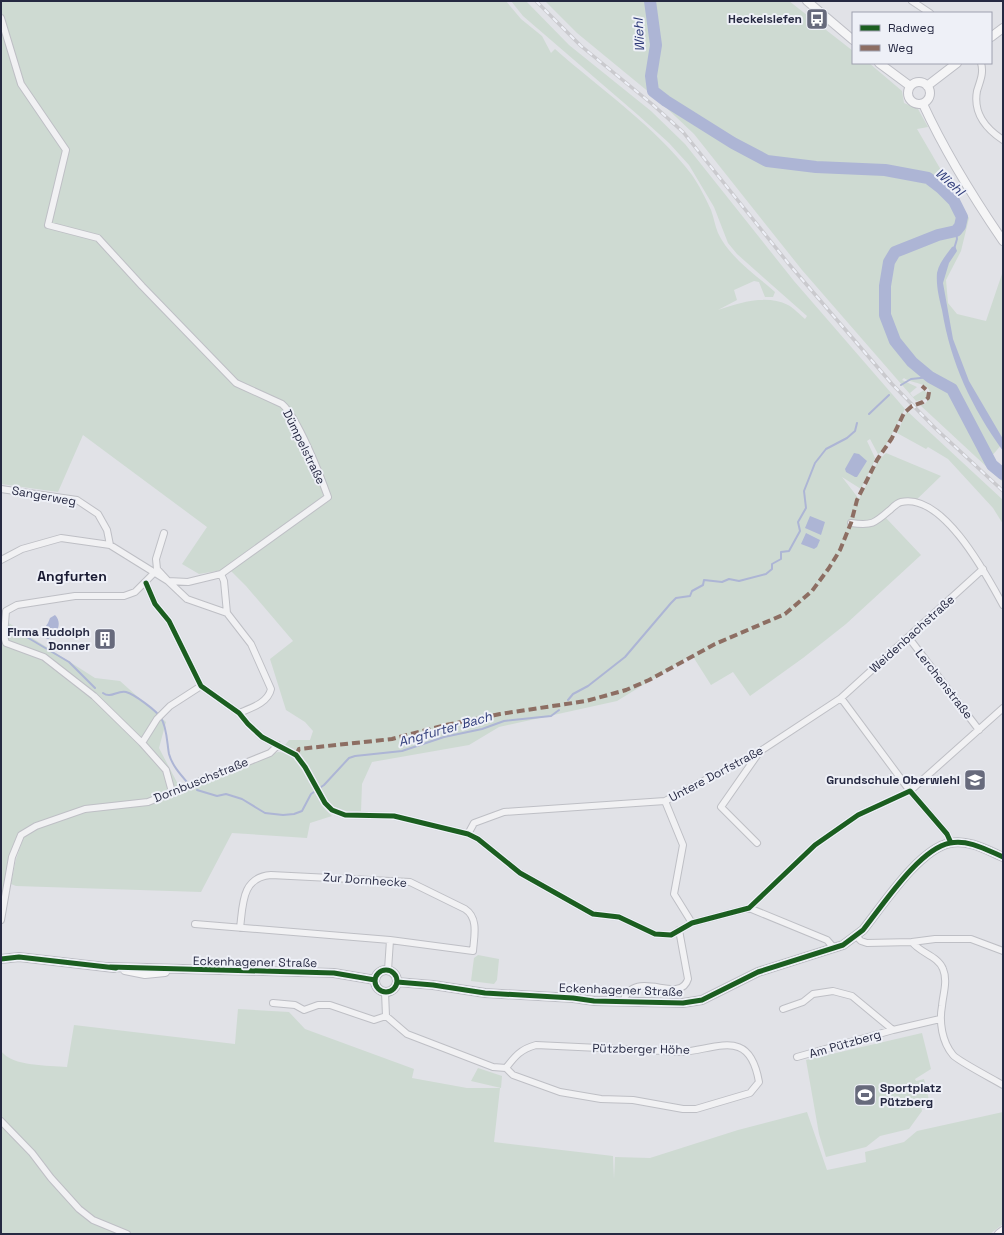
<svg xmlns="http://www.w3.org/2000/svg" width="1004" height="1235" font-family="'Space Grotesk',sans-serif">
<rect width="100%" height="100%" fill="#e1e2e7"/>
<path fill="#cedad2" d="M 1,1 L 506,1 L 521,19 L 542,36 L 551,53 L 555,49 C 600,89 656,127 692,175 C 699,185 706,199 711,210 C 714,218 715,226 718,233 C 729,257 756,275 775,292 L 773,297 L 765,297 L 759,282 L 754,281 L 734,290 L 737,300 L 718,310 C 739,303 766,294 788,305 C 794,308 800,315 805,319 L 807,316 L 737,254 L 728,243 L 714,207 L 689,165 L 669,143 L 638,115 L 523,16 L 511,1 L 526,1 L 569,45 L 651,111 L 685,144 L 794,281 L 905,409 L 883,451 L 878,454 L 870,439 L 867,441 L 875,458 L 874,462 L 861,489 L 842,477 L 859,499 L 878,461 L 886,453 L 941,476 L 912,504 L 902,504 L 886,518 L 921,555 L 846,624 L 803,658 L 750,696 L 733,672 L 711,685 L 692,655 L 617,701 L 499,727 L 469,745 L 372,762 L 362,784 L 361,812 C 320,814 330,795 308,769 C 301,761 292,753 284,746 L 289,740 L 310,740 L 313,731 L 305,722 L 286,710 L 270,659 L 293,641 L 246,586 L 229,569 L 199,574 L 182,564 L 207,527 L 83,435 L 58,492 L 1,484 Z
M 545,1 L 789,1 L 853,51 L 853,63 L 869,63 L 902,91 L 904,103 L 918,109 L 928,127 L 917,129 L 969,218 L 961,251 L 946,280 L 948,303 L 957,314 L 986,321 L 1003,271 L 1003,443 L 990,458 L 1003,468 L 1003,482 L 920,405 L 925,404 C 926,402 929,399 930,396 C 932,382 911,384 904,378 L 902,380 L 917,387 L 910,393 L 913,397 L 924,390 L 927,393 L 926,399 L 916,401 L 802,270 L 694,134 L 656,98 L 577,33 Z
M 907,411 L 1003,500 L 1003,524 L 993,508 L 948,459 L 928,447 L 926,449 L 897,433 Z
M 1,618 L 95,678 L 120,681 L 166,722 L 159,748 L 181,790 L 278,752 C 303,753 310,786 322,805 C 324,809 329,813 332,816 L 310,823 L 307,838 L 232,833 L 201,892 L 16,886 L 11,884 L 16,859 L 27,828 L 16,838 L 11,850 L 1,906 Z
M 478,955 L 499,959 L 497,980 L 494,984 L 471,981 L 474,958 Z
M 238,1009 L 289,1012 L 305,1029 L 414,1069 L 412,1078 L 467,1088 L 500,1088 L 494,1142 L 613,1156 L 614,1179 L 615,1157 L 650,1158 L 738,1130 L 807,1112 L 827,1170 L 866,1162 L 865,1152 L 904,1142 L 917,1131 L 1003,1112 L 1003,1224 L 990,1234 L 1,1234 L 1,1051 C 13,1067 48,1065 67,1067 L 74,1025 L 235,1044 Z
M 922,1033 L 931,1069 L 915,1079 L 916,1081 L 924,1079 L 929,1100 L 920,1102 L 922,1111 L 909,1129 L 880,1136 L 866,1147 L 826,1157 L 819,1134 L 806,1060 Z
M 478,1068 L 502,1076 L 501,1088 L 471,1081 Z"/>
<path fill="#adb5d5" d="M 955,246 L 957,251 L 949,263 L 943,283 L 953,339 L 969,381 L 1003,439 L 1003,451 C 971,406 951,364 942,310 C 939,297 936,286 937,273 C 939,263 946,255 952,247 Z
M 854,453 L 859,454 L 867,461 L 857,477 L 855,477 L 846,472 L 845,469 Z
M 810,516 L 825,522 L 821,535 L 805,528 Z
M 806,533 L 820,540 L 817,547 L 814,549 L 801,544 Z
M 55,615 C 63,623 57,635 48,639 L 43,637 L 41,633 L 48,623 L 50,618 Z"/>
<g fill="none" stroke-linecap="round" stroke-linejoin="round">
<path stroke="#adb5d5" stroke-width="2" d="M 954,249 L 957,239 L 956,231
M 901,385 L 911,379 L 930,377
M 869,414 L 889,395
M 8,626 L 69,662 L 95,688
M 103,693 C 111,699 117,690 126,692 C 134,694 157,711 161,718 C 167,727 167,743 169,754 C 172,765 180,774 187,782
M 568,700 L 573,694 L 588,686 L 625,657 L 671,603 L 676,598 L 690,596 L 692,591 L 703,585 L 704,580 L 722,582 L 729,579 L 739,581 L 766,574 L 772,569 L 772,564 L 781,559 L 781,552 L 789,551 L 800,531 L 798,522 L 806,508 L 804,491 L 815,463 L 826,449 L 847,438 L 855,431 L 857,423
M 197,790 L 217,796 L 226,794 L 242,799 L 265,813 L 283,815 L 294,814 L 302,811 L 311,794 L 324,785 L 349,758 L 355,756 L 402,751 L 444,737 L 482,729 L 504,721 L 551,716 L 559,710"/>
<path stroke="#adb5d5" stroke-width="12" d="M 650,1 L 656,45 L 651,76 L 653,91 L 666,101 L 733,143 L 767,161 L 816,167 L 885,170 L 928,178 L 941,188 L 954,201 L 962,217 L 960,226 L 956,231 L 938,235 L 895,252 L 889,262 L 885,286 L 885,315 L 895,341 L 912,362 L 930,377 L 952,389 L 992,465 L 1003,474"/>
<g stroke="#bebfc5" stroke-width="8">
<path id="minor" d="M 912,1 L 930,13
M 1,18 L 21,84 L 66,150 L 48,225 L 98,238 L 142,286 L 236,383 L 282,404 C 298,418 320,475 328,497 L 221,574 L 224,581 L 227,613
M 981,63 C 984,73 980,81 977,91 C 973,113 985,128 1003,140
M 1,489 L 77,500 L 98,514 L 107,530 L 110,545
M 851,523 C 873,526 875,523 891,509 C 894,506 897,503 901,502 C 943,492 987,576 1003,605
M 164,533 L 156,559 L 157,569 L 168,581 L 188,582 L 221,574
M 1,560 L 22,549 L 61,538 L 110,545 L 168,581 L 187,599 L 227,613 L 251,644 L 271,689 C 268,703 251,708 239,713
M 154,573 L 135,592 L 124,596 L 75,596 L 17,605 L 6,611 L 4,636 L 6,643 L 44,657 L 94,696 L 142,743 L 166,770 L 172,792
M 146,583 L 155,604 L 169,621 L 201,686 L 239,713 L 248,724 L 262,737 L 296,755 L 305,767 L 325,803 L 332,810 L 345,815 L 394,816 L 468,834 L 478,839 L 520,873 L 593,914 L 619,917 L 655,934 L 671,935 L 692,923 L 749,908 L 815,845 L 858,815 L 910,791 L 947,834 L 951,843
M 909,638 L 979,730
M 841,698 L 983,569
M 142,743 L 157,719 L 170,706 L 201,686
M 665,801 L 683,845 L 674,894 L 692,923
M 468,834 L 474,823 L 504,812 L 665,801 L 759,752 L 841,698 L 910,791 L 1003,708
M 757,843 L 721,807 L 758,754
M 749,908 L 827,940 L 834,948
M 1,920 L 12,857 L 21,835 L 36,826 L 85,809 L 148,802 L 270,753 L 278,745
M 195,924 L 390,940 L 388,970
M 240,928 C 243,906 241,877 271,875 L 410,882 L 465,909 C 479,918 474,937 473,951 L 390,940
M 856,936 L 861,941 L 867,943 L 912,942 C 920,953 938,956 943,969 C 948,981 943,994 942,1006 C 939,1022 942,1042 953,1055 C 958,1061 993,1079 1003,1085
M 912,942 L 935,939 L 971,939 L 1003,951
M 623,1002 C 634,966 680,1006 688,979 L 679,930
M 273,1003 L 295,1005 L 304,1010 L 318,1005 L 330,1005 L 374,1020 L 386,1016 L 385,992
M 783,1009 L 803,1002 L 813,994 L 833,991 L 852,996 L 893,1030 L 940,1019
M 386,1016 L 407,1034 L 493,1067 L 506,1068 L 513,1075 L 560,1092 L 601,1099 L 633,1100 L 683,1109 L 696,1109 L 750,1093 L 759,1082 C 750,1030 722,1047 684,1052 L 536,1045 C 521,1049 515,1056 506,1068
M 797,1057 L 893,1030
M 1,1121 L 32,1153 L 51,1178 L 79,1209 L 93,1220 L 127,1234"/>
</g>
<g stroke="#bdbec5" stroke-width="10">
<path id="major" d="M 807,1 L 853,40
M 991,37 L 1003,28
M 879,63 L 910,86
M908 93a11 11 0 1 1 22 0a11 11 0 1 1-22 0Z
M 927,86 L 957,63
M 923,104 C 945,152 973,197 1003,241
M 1,959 L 19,957 L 114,968
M 110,967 L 334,973 L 375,980
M375 981a11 11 0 1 1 22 0a11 11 0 1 1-22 0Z
M 125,970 L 145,974 L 165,972
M 397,982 L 433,985 L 485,993 L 573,998 L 594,1001 L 683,1003 L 702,1000 L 758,972 L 843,945 L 863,930 C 883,905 919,849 950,843 C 968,839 987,850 1003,857
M 999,1234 L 1003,1231"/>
</g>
<use href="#minor" stroke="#f1f1f3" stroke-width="6"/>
<use href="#major" stroke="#f5f5f6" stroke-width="8"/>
<g stroke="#cacace" stroke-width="3.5">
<path id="rail" d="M 536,1 L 581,46 L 652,104 L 683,132 L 788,263 L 892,384 L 935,428 L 1003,491"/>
</g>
<use href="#rail" stroke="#eef0f7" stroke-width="2" stroke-dasharray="6" stroke-linecap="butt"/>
<path stroke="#8d6e63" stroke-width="4" stroke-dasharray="8 4" stroke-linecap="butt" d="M 296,755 L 299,749 L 392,739 L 446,725 L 500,714 L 586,701 L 626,690 L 649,680 L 715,644 L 785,614 L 812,591 L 829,568 L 840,550 L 851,523 L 857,500 L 877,460 L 892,438 L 904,413 L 912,406 L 923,402 L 928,398 L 929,392 L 922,386"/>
<g stroke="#eef0f7" stroke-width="8">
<path id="cycleway" d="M 146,583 L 155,604 L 169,621 L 201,686 L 239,713 L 248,724 L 262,737 L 296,755 L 305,767 L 325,803 L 332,810 L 345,815 L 394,816 L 468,834 L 478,839 L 520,873 L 593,914 L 619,917 L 655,934 L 671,935 L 692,923 L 749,908 L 815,845 L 858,815 L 910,791 L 947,834 L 951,843
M 1,959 L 19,957 L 116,968
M 110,967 L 334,973 L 375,980
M375 981a11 11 0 1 1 22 0a11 11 0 1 1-22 0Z
M 397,982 L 433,985 L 485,993 L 573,998 L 594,1001 L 683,1003 L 702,1000 L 758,972 L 843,945 L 863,930 C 883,905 919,849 950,843 C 968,839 987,850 1003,857"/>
</g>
<use href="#cycleway" stroke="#1b5e20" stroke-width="5"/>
</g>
<defs>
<g id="bus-square" transform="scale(1.15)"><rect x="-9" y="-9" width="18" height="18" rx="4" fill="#676a7c" stroke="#eef0f7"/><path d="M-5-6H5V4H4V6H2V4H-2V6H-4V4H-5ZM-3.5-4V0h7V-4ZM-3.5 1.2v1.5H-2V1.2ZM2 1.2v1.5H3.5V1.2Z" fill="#fff"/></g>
<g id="building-square" transform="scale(1.15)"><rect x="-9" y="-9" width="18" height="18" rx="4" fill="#676a7c" stroke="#eef0f7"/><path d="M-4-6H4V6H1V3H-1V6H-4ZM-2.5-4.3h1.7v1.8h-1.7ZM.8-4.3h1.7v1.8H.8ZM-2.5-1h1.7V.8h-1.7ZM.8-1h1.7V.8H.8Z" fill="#fff"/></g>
<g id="school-square" transform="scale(1.15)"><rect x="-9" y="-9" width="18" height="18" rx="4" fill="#676a7c" stroke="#eef0f7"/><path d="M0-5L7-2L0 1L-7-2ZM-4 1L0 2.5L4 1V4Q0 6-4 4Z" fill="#fff"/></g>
<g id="stadium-square" transform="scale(1.15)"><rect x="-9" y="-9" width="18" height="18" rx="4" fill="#676a7c" stroke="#eef0f7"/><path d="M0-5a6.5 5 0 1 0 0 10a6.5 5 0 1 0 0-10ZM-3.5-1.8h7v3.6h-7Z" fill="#fff"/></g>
</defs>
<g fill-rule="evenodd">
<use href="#bus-square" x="817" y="19"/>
<use href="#building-square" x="105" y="639"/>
<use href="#school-square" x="975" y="780"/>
<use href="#stadium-square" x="865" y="1095"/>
</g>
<g text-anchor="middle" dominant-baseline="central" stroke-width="4" stroke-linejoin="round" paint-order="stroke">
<g font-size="12" font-weight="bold" fill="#262942" stroke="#eef0f7" text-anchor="end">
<text x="802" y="19">Heckelsiefen</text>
<text x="90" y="632">Firma Rudolph<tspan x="90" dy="14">Donner</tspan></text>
<text x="960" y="780">Grundschule Oberwiehl</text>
<text x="880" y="1088" text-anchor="start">Sportplatz<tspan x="880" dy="14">Pützberg</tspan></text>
</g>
<g font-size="12" fill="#262942" stroke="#eef0f7">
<text transform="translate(304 447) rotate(64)">Dümpelstraße</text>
<text transform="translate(44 496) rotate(10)">Sangerweg</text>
<text transform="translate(912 634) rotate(-42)">Weidenbachstraße</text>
<text transform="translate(944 684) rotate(52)">Lerchenstraße</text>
<text transform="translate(716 774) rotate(-28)">Untere Dorfstraße</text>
<text transform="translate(201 780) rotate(-22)">Dornbuschstraße</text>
<text transform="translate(365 880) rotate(4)">Zur Dornhecke</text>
<text transform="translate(255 962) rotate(1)">Eckenhagener Straße</text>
<text transform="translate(621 990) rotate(2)">Eckenhagener Straße</text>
<text transform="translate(845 1044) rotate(-16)">Am Pützberg</text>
<text transform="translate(641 1049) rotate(1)">Pützberger Höhe</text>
</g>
<g font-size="13" font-style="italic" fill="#2d3a79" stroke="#eef0f7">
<text transform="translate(639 35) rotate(-93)">Wiehl</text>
<text transform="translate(950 182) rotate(42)">Wiehl</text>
<text transform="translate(445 729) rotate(-16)">Angfurter Bach</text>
</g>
<g font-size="14" font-weight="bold" fill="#191a32" stroke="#eef0f7">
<text x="72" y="576">Angfurten</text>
</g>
</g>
<rect width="1004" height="1235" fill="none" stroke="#262942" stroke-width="4"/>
<rect x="852" y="12" width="140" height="52" fill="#eef0f7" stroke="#9ea0af"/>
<rect x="860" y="25" width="20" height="6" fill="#1b5e20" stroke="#9ea0af"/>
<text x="888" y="32" font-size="12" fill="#262942">Radweg</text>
<rect x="860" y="45" width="20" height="6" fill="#8d6e63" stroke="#9ea0af"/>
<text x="888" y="52" font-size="12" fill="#262942">Weg</text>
</svg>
